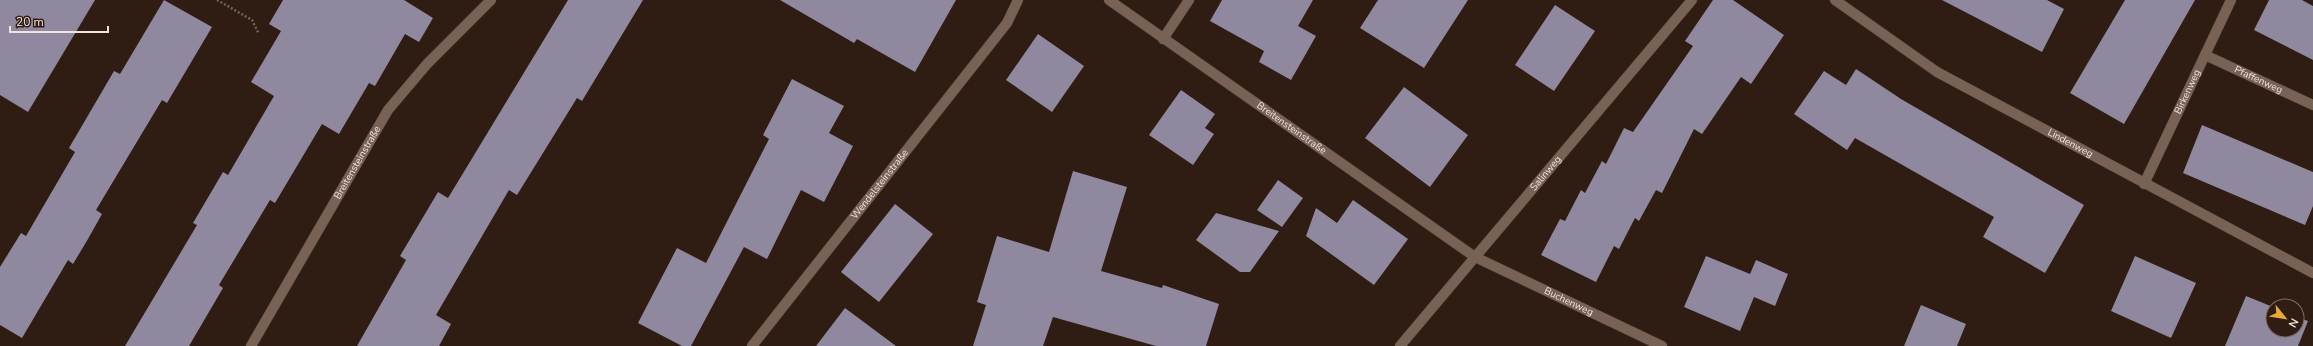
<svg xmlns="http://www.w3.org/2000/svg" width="2313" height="346" font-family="'Nunito Sans',sans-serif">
<rect width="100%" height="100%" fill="#2f1c13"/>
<path fill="#8f889f" d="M 0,0 L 95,0 L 28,112 L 0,95 Z
M 164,0 L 212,27 L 167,103 L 162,100 L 96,210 L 102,214 L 88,239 L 73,264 L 68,260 L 22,338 L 0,325 L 0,267 L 21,233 L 26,236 L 75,152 L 69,148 L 114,71 L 120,74 Z
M 283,0 L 404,0 L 433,18 L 419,42 L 405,34 L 375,86 L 369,83 L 339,134 L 322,124 L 275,203 L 270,200 L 219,285 L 223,288 L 189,346 L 125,346 L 197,225 L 193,223 L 223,172 L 228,175 L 274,96 L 251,82 L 281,31 L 269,24 Z
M 568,0 L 643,0 L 582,101 L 577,98 L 517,195 L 509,190 L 471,255 L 436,315 L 451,324 L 439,346 L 357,346 L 406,260 L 400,256 L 438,192 L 448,198 Z
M 780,0 L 956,0 L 915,72 L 857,39 L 854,43 Z
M 1222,0 L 1313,0 L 1298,26 L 1316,36 L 1291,80 L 1259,62 L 1264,51 L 1210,21 Z
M 1378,0 L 1468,0 L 1424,68 L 1360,28 Z
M 1713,0 L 1733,0 L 1784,35 L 1751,84 L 1741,77 L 1702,134 L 1694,129 L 1662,193 L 1656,190 L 1639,221 L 1635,218 L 1619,249 L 1614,246 L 1596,282 L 1541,255 L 1560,219 L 1565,221 L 1581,190 L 1585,193 L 1602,161 L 1606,164 L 1624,128 L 1633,132 L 1693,46 L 1685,41 Z
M 1942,0 L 2047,0 L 2064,9 L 2042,52 Z
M 2125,0 L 2195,0 L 2124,124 L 2070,93 Z
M 2269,0 L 2302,0 L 2313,6 L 2313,60 L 2254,30 Z
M 1555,5 L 1595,31 L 1554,91 L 1515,65 Z
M 1038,34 L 1084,66 L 1052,112 L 1006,80 Z
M 1856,69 L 1901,99 L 2084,205 L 2045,273 L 1983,237 L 1994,217 L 1855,138 L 1847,150 L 1794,114 L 1824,71 L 1846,85 Z
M 792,79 L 844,106 L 829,133 L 853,146 L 824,202 L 801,190 L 767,259 L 744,247 L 691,346 L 682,346 L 638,323 L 677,248 L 706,263 L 769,139 L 763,135 Z
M 1404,87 L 1468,135 L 1430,187 L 1365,138 Z
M 1181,90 L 1215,114 L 1205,128 L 1214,134 L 1193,165 L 1149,135 Z
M 2202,125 L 2313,172 L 2313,206 L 2305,225 L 2183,173 Z
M 1073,171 L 1127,187 L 1101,271 L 1162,288 L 1163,285 L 1219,304 L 1206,346 L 1156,346 L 1053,317 L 1043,346 L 973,346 L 986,305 L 977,302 L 997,236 L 1049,252 Z
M 1278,180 L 1303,198 L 1282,227 L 1257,210 Z
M 1353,200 L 1408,239 L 1374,285 L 1306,236 L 1316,208 L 1337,223 Z
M 895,204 L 933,234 L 879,302 L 841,272 Z
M 1216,213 L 1279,231 L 1250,272 L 1240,272 L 1196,240 Z
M 1706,256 L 1750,274 L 1756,260 L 1788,274 L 1775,306 L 1754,297 L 1740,331 L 1684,307 Z
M 2135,256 L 2196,283 L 2171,338 L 2111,311 Z
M 2246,296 L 2273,307 L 2273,330 L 2297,330 L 2297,317 L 2308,321 L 2298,346 L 2225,346 Z
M 1921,305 L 1966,324 L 1957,346 L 1904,346 Z
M 845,308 L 896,346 L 816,346 Z"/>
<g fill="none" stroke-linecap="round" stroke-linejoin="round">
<g stroke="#473731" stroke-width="11">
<path id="service" d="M 1163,39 L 1189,0"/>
</g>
<g stroke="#473731" stroke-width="11">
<g id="minor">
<path id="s1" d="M 1109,0 L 1475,257 L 1662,346"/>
<path id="s2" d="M 1835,0 L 1937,72 L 2313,273"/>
<path id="s3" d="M 2205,55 L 2313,105"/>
<path id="s4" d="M 2144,184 L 2231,0"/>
<path id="s5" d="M 251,346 L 388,110 L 427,64 L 491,0"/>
<path id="s6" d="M 752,346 L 1007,23 L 1018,0"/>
<path id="s7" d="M 1400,346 L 1692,0"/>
</g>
</g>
<path stroke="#73625a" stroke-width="2.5" stroke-dasharray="2 2" stroke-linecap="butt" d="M 217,0 L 252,20 L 259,34"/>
<use href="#service" stroke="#786155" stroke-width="10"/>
<use href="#minor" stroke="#786155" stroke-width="10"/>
</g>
<g text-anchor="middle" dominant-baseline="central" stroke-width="4" stroke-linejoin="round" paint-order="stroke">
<g font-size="10" fill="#f1e3dc" stroke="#2f1c13">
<text stroke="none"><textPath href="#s3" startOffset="59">Pfaffenweg</textPath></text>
<text stroke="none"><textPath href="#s4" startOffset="102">Birkenweg</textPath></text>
<text stroke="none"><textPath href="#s1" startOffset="223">Breitensteinstraße</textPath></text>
<text stroke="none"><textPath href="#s2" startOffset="276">Lindenweg</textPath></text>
<text stroke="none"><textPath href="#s5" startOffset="212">Breitensteinstraße</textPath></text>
<text stroke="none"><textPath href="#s7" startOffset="226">Salinweg</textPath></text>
<text stroke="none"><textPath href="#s6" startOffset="206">Wendelsteinstraße</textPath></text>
<text stroke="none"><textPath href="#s1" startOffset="551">Buchenweg</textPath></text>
</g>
</g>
<g transform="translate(2285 318) rotate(120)"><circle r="19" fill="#2f1c13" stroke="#7d6c63"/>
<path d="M0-3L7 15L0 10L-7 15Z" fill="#e8ab37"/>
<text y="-6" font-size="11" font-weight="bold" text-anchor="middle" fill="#f1e3dc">N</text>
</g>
<path d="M10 26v6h98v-6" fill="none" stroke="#f1e3dc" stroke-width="2"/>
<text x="16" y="26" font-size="12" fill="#f1e3dc" stroke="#2f1c13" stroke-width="3" paint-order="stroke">20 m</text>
</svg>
